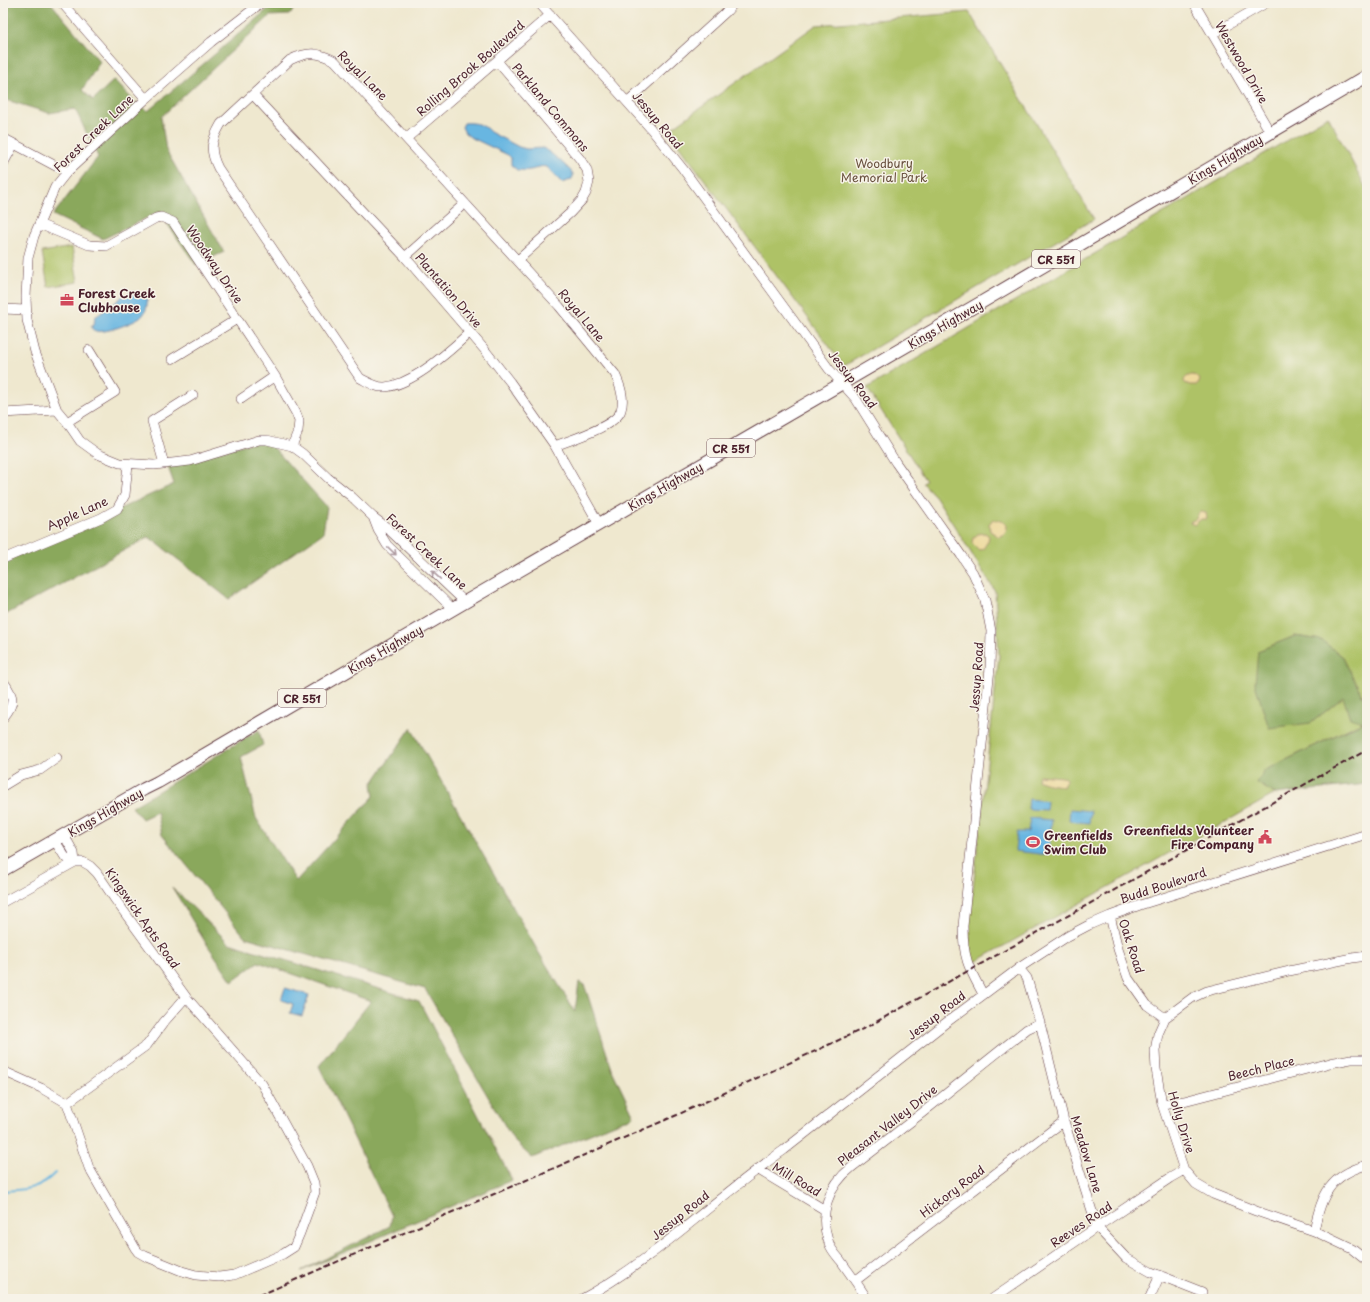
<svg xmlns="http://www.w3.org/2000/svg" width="1370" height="1302" font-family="'Playpen Sans',sans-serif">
<rect width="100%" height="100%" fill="#f7f3e8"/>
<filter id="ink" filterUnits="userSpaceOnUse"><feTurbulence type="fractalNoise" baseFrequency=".025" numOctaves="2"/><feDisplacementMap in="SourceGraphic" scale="8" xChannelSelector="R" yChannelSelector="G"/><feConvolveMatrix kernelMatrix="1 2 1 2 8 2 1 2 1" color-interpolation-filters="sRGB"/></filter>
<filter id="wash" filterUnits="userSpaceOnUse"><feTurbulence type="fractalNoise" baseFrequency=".012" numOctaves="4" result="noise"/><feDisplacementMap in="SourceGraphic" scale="16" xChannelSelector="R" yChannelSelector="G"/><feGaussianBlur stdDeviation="0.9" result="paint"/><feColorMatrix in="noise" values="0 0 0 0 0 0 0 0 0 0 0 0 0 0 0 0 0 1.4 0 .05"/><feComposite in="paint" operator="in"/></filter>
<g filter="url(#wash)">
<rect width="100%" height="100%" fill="#efe8cf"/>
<path fill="#aec266" stroke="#7c7048" d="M 969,12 L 1094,219 L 844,366 L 668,131 L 816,25 Z
M 1328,116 L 1367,190 L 1367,696 L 1362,695 L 1342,656 L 1321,640 L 1295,636 L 1258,651 L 1311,723 L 1343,697 L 1364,721 L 1264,771 L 1258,783 L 1275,794 L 1188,843 L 1188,844 L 1185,844 L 970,965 L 969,924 L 999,656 L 995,591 L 936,497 L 923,483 L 926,481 L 867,388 Z
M 72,247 L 78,282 L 48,287 L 42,252 Z"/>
<path fill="#8aa85b" stroke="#6a6443" d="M 3,3 L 51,3 L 100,62 L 82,90 L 93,100 L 114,80 L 135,102 L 148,111 L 275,3 L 301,3 L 289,15 L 270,16 L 161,117 L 166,150 L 224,252 L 196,265 L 159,212 L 103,239 L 53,215 L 98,157 L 75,109 L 49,113 L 3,99 Z
M 266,439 L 327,507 L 323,533 L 229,599 L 149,537 L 3,616 L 3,562 L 174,484 L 167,464 Z
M 1295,636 L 1321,640 L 1342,656 L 1362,695 L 1367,696 L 1367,784 L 1275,794 L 1257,783 L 1264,771 L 1363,722 L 1350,718 L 1343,697 L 1311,723 L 1269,728 L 1255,684 L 1258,651 Z
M 411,728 L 539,953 L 575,1011 L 579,982 L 584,984 L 613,1072 L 634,1116 L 532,1158 L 514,1141 L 425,989 L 245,937 L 162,835 L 157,812 L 142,819 L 132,807 L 259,730 L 263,745 L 241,757 L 256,818 L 296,881 L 374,796 L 372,784 Z
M 172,887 L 229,943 L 419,1001 L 512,1180 L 301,1271 L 390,1226 L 392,1216 L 319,1066 L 371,1001 L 258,962 L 232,981 L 204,940 Z"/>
<path fill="#eeda9e" stroke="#9c7c64" d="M 1192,375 L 1197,376 L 1200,380 L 1198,385 L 1190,385 L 1185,383 L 1184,381 C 1185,377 1188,376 1192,375 Z
M 1200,512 L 1206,513 L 1207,518 L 1206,519 L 1201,519 L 1194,525 L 1190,522 L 1196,519 L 1198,514 Z
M 993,519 C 1002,522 1011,521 1005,534 L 999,537 L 990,531 L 989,524 Z
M 985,533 L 989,536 L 988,541 L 983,549 L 979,550 L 972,543 L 973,538 L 978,534 Z
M 1039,775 L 1062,777 L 1066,778 L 1066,780 L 1063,787 C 1055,784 1046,785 1038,780 Z"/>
<path fill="#67b6e1" stroke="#586a86" d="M 464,123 C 473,122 484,124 490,132 L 519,147 L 527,149 L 543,148 C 549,151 571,169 573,174 C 574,177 572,178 571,180 L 562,183 L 547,167 C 538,165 538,169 530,170 C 526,171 521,170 517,170 L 511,165 L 511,158 L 508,155 L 470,137 L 465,133 L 462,127 Z
M 133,292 L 139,293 L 147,298 C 148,305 146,313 140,318 C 133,323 103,334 96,331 C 93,330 93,330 91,327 L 94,325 L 95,317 L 111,306 L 123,296 Z
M 1029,799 L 1047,801 L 1046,810 L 1028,809 Z
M 1070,809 L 1091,811 L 1089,823 L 1069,821 Z
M 1030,818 L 1052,820 L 1048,855 L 1015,851 L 1017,832 L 1028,832 Z
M 285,988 L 309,995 L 302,1016 L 290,1013 L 293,1004 L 281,1000 Z"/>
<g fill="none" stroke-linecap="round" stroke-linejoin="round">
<path stroke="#67b6e1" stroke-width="2" d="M 3,1191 C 24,1190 40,1189 55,1173"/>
</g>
</g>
<g filter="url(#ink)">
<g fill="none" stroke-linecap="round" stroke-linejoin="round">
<g stroke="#633d44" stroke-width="10">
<path id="minor" d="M 62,3 L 146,99
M 261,3 L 211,42 L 146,99 L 67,172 L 55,187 L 34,236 L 28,258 L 26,297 L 27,320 L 35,352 L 57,410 L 67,422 L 80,441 L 98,454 L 120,463 L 154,465 L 190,461 L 259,440 L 267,440 L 292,446 L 303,454 L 328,478 L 352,497 L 373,517 L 385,526 L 465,602
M 539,3 L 651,129 L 683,169 L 829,369 L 856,399 L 896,463 L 961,555 L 973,573 L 985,600 L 991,631 L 990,668 L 963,926 C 963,957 968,967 983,994
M 1194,3 L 1270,132
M 1212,34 L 1266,3
M 497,61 L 580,159 L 587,170 L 589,182 L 586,193 L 582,200 L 570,213 L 518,260
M 253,95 L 405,257 L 484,349 L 510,382 L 555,446 L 599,524
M 627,102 L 727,11 L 734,3
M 3,138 L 67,172
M 407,138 L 550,15
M 3,164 L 14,144
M 39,224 L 89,245 L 106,246 L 156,218 L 161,217 L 173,222 L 275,376 L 296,413 L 299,421 L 298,431 L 292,446
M 405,257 L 465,203
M 3,309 L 26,310
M 470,332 C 451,350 412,385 385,387 C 376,388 368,382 360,378 L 218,168 C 209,150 211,141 221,124 L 290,60 C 308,51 318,52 335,61 L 559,306 L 615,374 C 620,385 625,398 621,410 C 617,426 570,440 555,446
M 172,359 L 237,319
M 241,399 L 275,376
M 3,413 L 57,410
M 67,422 L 115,392 L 89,350
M 164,464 L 152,421 L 193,395
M 373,517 L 378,530 L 387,545 L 453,609
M 3,559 L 101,518 L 117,509 L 125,495 L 128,464
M 3,681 C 14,696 16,703 3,718
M 3,786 L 21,775 L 40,770 L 57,758
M 55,841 L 65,857 L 75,862 L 74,853 L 64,835
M 3,902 L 75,862 L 83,862 L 90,866 L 97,873 L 114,898 L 186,997 L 262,1084 L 307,1166 L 314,1183 L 315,1192 L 300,1233 L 294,1247 L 283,1254 L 234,1275 L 219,1277 L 196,1275 L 182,1271 L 145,1256 L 138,1252 L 135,1248 L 89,1168 L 67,1103 L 41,1088 L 3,1071
M 1110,916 L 1118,949 L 1128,978 L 1147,1005 L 1165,1018
M 1367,956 L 1352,958 L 1289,971 L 1207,991 L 1192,998 L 1165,1018 L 1158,1034 L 1155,1051 L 1156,1069 L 1162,1104 L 1184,1170 L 1196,1184 L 1213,1194 L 1256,1211 L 1314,1231 L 1352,1249 L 1367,1261
M 1019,968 L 1027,978 L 1040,1023 L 1064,1121 L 1097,1227 L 1126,1258 L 1151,1272 L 1202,1292
M 67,1103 L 147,1045 L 164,1022 L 186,997
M 1162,1104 L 1184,1101 L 1330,1063 L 1351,1059 L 1367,1059
M 757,1169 L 825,1210
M 1314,1231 C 1321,1195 1330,1175 1367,1165
M 855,1281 L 1064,1121
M 582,1299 C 656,1259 716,1197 784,1150 L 943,1025 L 1019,968 L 1068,936 L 1089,925 L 1110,916 L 1140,905 L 1367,834
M 867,1299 C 859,1286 850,1274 841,1261 C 837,1256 831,1250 829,1243 C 818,1214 828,1186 852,1167 L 922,1113 L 1027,1029 L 1040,1023
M 992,1299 L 1097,1227 L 1170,1178 L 1184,1170
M 1149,1299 L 1160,1275"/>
</g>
<g stroke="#633d44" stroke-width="14">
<path id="major" d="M 3,870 L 144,789 L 158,782 L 465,602 L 982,302 L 1367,76"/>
</g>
<use href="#minor" stroke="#fff" stroke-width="9"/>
<use href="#major" stroke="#fff" stroke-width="12"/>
<path stroke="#4a1f2b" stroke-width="2" stroke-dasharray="6 3" stroke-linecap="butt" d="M 251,1299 L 677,1115 L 867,1027 L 1367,750"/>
</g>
<defs><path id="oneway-shaft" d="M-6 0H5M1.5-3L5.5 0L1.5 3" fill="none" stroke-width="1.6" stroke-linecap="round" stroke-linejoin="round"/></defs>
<g stroke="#ae9aa0">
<use href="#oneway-shaft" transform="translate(392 551) rotate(44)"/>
<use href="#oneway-shaft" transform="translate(436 575) rotate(-137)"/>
</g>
</g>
<defs>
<g id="office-bare" transform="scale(1.08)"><path d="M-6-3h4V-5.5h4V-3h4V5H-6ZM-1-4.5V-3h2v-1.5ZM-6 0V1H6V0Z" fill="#d1495b" stroke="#f7f3e8" stroke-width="2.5" paint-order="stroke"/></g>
<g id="civic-bare" transform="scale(1.08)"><path d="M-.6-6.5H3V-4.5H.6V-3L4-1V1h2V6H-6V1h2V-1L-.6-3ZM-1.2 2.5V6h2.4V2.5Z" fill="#d1495b" stroke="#f7f3e8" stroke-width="2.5" paint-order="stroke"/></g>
<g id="stadium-bare" transform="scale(1.08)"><path d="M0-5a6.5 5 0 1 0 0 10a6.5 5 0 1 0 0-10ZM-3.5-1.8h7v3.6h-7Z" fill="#d1495b" stroke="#f7f3e8" stroke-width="2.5" paint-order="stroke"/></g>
</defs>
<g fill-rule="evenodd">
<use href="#office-bare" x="67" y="300"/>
<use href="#civic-bare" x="1265" y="837"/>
<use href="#stadium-bare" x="1033" y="842"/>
</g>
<g text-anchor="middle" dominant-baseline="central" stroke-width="3" stroke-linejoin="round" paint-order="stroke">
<g fill="#f7f3e8" stroke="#7e5f64" stroke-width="1">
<rect x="1032" y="250" width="48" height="18" rx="3"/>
<rect x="707" y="439" width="48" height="18" rx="3"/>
<rect x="278" y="689" width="48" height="18" rx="3"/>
</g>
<g font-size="11" font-weight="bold" fill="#4a1f2b">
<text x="1056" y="259">CR 551</text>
<text x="731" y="448">CR 551</text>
<text x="302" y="698">CR 551</text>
</g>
<g font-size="12" fill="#4a1f2b" stroke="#f7f3e8">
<text transform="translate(1242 62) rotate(60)">Westwood Drive</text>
<text transform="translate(470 68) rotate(-41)">Rolling Brook Boulevard</text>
<text transform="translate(363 75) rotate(45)">Royal Lane</text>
<text transform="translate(551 107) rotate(50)">Parkland Commons</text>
<text transform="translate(658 120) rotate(50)">Jessup Road</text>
<text transform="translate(93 133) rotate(-44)">Forest Creek Lane</text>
<text transform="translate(1225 159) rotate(-31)">Kings Highway</text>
<text transform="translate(215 264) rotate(56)">Woodway Drive</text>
<text transform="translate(449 290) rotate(49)">Plantation Drive</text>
<text transform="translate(582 315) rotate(50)">Royal Lane</text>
<text transform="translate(945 324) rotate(-30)">Kings Highway</text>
<text transform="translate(853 379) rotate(52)">Jessup Road</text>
<text transform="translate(665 486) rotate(-30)">Kings Highway</text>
<text transform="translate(77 513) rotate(-24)">Apple Lane</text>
<text transform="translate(427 551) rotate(43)">Forest Creek Lane</text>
<text transform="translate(385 649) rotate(-30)">Kings Highway</text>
<text transform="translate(976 677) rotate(-86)">Jessup Road</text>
<text transform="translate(105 812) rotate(-30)">Kings Highway</text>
<text transform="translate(1163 885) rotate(-18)">Budd Boulevard</text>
<text transform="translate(143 918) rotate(55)">Kingswick Apts Road</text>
<text transform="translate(1132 946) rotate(72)">Oak Road</text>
<text transform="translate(936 1015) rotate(-38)">Jessup Road</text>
<text transform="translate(1261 1068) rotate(-14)">Beech Place</text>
<text transform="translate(1182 1122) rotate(73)">Holly Drive</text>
<text transform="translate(887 1125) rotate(-38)">Pleasant Valley Drive</text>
<text transform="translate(1087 1154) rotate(73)">Meadow Lane</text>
<text transform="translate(797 1179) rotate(31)">Mill Road</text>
<text transform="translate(952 1191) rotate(-37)">Hickory Road</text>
<text transform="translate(680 1215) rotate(-39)">Jessup Road</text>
<text transform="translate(1081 1224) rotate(-34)">Reeves Road</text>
</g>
<g font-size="12" fill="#68503d" stroke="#f7f3e8">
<text x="884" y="163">Woodbury<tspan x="884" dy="14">Memorial Park</tspan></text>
</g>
<g font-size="12" font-weight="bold" fill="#4a1f2b" stroke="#f7f3e8" text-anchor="start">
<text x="78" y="293">Forest Creek<tspan x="78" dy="14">Clubhouse</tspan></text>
<text x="1254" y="830" text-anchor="end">Greenfields Volunteer<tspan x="1254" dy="14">Fire Company</tspan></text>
<text x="1044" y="835">Greenfields<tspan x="1044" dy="14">Swim Club</tspan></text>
</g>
</g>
<rect width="1370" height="1302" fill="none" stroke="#f7f3e8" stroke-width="16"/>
</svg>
